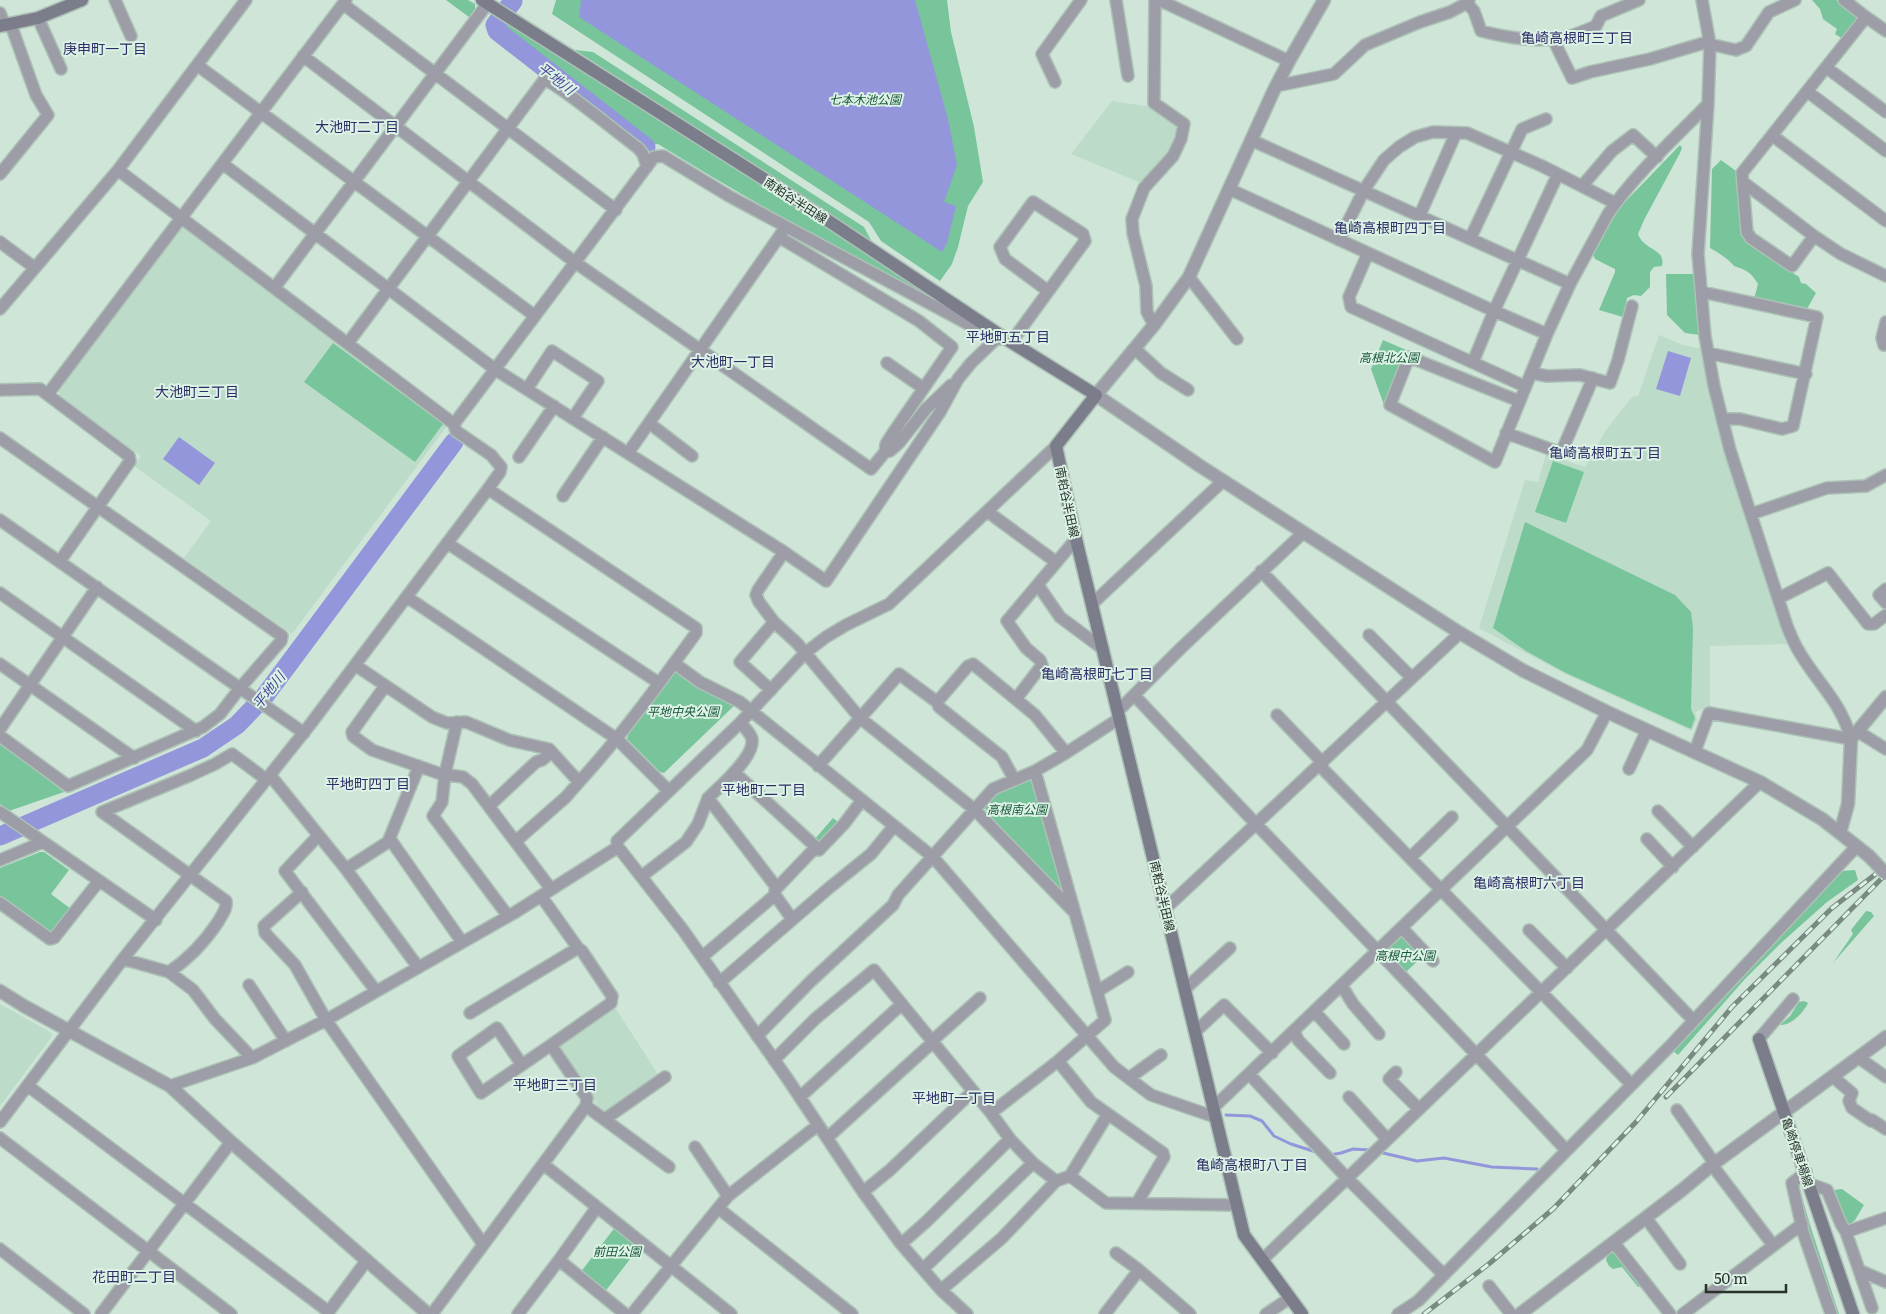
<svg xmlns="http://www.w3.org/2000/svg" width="1886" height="1314" font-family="Literata,'Noto Sans JP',serif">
<rect width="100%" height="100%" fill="#cee5d8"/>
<path fill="#bddbc9" d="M 1112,101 L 1158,108 L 1181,125 L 1180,131 L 1174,140 L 1174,145 L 1166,159 L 1153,172 L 1139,182 L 1071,154 Z
M 183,228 L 193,231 L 446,425 L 446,427 L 292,634 L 184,558 L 211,521 L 134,466 L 141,456 L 60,396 L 59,391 L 174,234 Z
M 1659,335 L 1683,345 L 1703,349 L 1791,644 L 1710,646 L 1710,706 L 1695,712 L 1697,719 L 1692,731 L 1565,674 L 1479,628 L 1525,480 L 1538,482 L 1546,454 L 1585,467 L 1606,430 L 1632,397 L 1638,396 Z
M 0,1004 L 50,1032 L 53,1035 L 0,1106 Z
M 612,1009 L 616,1009 L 659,1076 L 607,1113 L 598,1106 L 559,1048 L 561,1043 Z"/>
<path fill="#78c59c" d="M 446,0 L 468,0 L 475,4 L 475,9 L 469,17 Z
M 556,0 L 947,0 L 951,32 L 974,127 L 983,182 L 968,206 L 958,247 L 952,264 L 940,281 L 881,241 L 869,222 L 552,14 Z
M 1812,0 L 1836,0 L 1857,16 L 1857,21 L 1843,39 L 1835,34 L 1837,29 L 1823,19 L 1820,9 Z
M 504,19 L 966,318 C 862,262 758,206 658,144 L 648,145 L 501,30 L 501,26 Z
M 575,50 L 593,52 L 864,227 L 872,242 Z
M 1680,145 L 1682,148 L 1680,153 L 1644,220 L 1638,234 C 1644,251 1666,248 1662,266 L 1654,267 L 1650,272 L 1650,287 L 1641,296 L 1634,295 L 1627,298 L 1623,317 L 1599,310 L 1615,272 L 1615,269 L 1595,259 L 1593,255 L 1613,218 L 1624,203 Z
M 1721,160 L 1736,171 L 1741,235 L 1747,243 L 1799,277 L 1801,283 L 1806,284 L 1816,293 L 1807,309 L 1754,299 L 1758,284 C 1751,272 1746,270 1734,266 C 1730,260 1716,251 1710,248 L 1712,169 Z
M 1666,274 L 1694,274 L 1700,335 L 1685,333 L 1667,315 Z
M 1383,340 L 1406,350 L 1384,405 L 1371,369 Z
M 333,343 L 443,424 L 415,462 L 304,382 Z
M 1553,461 L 1584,472 L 1566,523 L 1535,512 Z
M 1525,522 L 1675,595 L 1691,612 L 1693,628 L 1691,709 L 1695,718 L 1691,729 L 1566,673 L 1526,651 L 1493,628 Z
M 676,668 L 737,703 L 664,773 L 660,772 L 627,739 L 628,735 Z
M 0,745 L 3,745 L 64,792 L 9,811 L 0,804 Z
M 1028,778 L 1034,780 L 1066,889 L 1061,892 L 992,818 L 984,807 L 998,791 Z
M 833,818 L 841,824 L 820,846 L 814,840 Z
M 40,852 L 44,852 L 69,870 L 51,894 L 71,909 L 54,932 L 49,933 L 0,896 L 0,868 Z
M 1855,870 L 1858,880 L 1827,902 L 1781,943 L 1745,979 L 1678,1055 L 1673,1051 L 1841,871 Z
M 1866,911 L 1871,912 L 1874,916 L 1833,963 L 1853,934 L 1851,930 Z
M 1401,934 L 1424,955 L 1407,971 L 1404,972 L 1386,953 L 1386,949 Z
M 1804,1001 L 1808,1003 C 1804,1012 1791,1026 1780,1025 L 1790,1016 L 1799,1002 Z
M 1799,1187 L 1811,1228 L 1839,1314 L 1835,1314 L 1808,1231 Z
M 1842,1189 L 1864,1205 L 1855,1220 L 1848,1226 L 1834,1190 Z
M 616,1226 L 640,1246 L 604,1293 L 580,1273 Z
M 1613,1250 L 1642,1286 L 1638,1287 L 1622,1267 L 1613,1269 L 1609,1266 L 1606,1260 L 1608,1254 Z"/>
<path fill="#9396db" d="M 581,0 L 915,0 L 948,119 L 957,165 L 944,202 L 956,206 L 947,243 L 942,252 L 579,17 Z
M 1668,351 L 1691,358 L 1680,396 L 1656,389 Z
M 179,437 L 215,463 L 199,485 L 163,459 Z"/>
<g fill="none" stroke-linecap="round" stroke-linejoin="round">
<path stroke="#9396db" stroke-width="3" d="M 1226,1115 L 1250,1116 L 1262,1121 L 1274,1136 L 1291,1144 L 1316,1152
M 1379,1152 L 1417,1161 L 1444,1158 L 1492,1167 L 1537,1169
M 1330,1155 L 1341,1153 L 1353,1149 L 1370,1150"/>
<path stroke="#9396db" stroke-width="19" d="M 513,1 L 495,25 L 497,31 L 646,147
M 0,836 L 203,748 L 237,725 L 264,697 L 454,442"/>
<g stroke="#adc1b6" stroke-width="14">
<path id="minor" d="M 115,0 L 131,36
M 1116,0 L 1128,76
M 1159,0 L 1289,61
M 1702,0 L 1710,44 L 1708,104 L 1698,254 L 1705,336 L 1714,386 L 1730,450 L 1787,626 C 1790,633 1793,641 1797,648 C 1815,681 1840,699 1851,739
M 1844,0 L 1866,17 L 1742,173 L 1747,232 L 1751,238 L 1792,266 L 1814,236 L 1841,254 L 1886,276
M 1467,3 L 1474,11 L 1481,31 C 1509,38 1538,43 1566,37 C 1576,35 1586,30 1596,26 L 1601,16 L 1639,0
M 343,4 L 616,210
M 0,13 L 5,26
M 1866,17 L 1886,31
M 38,18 L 61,69
M 1553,39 L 1572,78 L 1590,72 L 1650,59 L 1704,43 L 1736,50 L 1746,46 L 1769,12 L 1795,0
M 303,56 L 576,263 L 871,469 L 885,452 L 890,451 L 899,443 L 925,410 L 951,385
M 197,65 L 535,316
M 1827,68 L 1886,112
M 1055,82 L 1042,54 L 1081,0
M 1276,86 L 1334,74 L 1365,45 L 1420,22 L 1450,12 L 1467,3 L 1469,0
M 1808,92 L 1886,151
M 1773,136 L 1886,221
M 1251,140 L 1570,284
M 223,164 L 496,370 L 784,552 L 826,581 L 940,412 L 958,379 L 971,363 L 996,339 L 1006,339
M 0,174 L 48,115 L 36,95 L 11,25
M 1743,182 L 1814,236
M 1582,186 L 1612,151 L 1633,135 L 1657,157
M 1229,189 L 1494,311 L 1547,334
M 1419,217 L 1456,133
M 779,237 L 919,321 L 952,347 L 893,433 L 886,444 L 885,452
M 1470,239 L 1522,129 L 1546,119
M 1339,240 L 1364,190 L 1384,160 L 1399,147 L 1415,137 L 1433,132 L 1467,133 L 1542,166 L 1615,203
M 0,242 L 35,268
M 1368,253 L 1349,297 L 1351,307 L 1524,386
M 1189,277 L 1237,339
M 275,287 L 488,3
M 1702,292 L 1817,317 L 1793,426 L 1782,429 L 1740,419 L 1722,419
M 0,309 L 118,170 L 246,0
M 1886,322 L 1882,338 L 1884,345 L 1886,345
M 1154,325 L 1147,312 L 1146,286 L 1133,233 L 1132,219 L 1144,188 L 1173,156 L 1181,139 L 1184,124 L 1154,103 L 1155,0
M 1012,341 L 1085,241 L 1083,234 L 1033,202 L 1000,247 L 1005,259 L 1048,291
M 348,343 L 544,80 C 555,81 624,138 638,148 L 643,154 L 647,167
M 1135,349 L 1161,373 L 1188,390
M 1708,353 L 1806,374
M 1473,362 L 1494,311 L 1558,174
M 887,363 L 923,388
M 1531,373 L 1547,376 L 1580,375 L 1610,383 L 1618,360 L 1632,306
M 527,389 L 552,351 L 598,381 L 573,418
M 0,390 L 40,389 L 129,456 L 130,461 L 60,561
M 48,394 L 346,0
M 1519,401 L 1409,357 L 1390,405 L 1495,462 L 1547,334 L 1570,284 L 1608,214 C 1634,175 1675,138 1708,104
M 649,423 L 692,456
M 454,424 L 654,157 L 663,156 L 729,196 L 996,339
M 1506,433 L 1561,453 L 1593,378
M 0,438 L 282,636 L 281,641 L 240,688 L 220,714 L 203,727 L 68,786 L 0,736
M 628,453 L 783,231
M 519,457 L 554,406
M 563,496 L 603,437
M 988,512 L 1056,562
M 1751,514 L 1827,488 L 1866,486 L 1886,475
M 0,520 L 304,733
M 447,543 L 659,683
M 784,552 L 758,590 L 756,595 L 759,602 L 774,622 L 797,643 L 860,718 L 974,809 L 1075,913
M 1261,571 L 1693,1020
M 1038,585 L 1060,617 L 1103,649
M 1886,589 L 1879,595 L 1886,603
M 0,593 L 196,731
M 407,597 L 617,739 L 669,791
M 1779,598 L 1828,573 L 1868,624 L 1874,624 L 1886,615
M 1092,604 L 1223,481
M 1369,635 L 1412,678
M 674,663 L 700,682 L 740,702 L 933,857 L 1114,1067 L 1151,1095 L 1215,1117
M 0,664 L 134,758
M 355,665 L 432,717 L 447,723 L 466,722 L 509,740 L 549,749 L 579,782 C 622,735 659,684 696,633 L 696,628 L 488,489
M 385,686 L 352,732 L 353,736 L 372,750 L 441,774 L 463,777 L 472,784 L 551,889
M 771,690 L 740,662 L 774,622
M 1134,695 C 1277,848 1424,997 1566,1150
M 1016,699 L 1042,665 L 1040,660 L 1026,648 L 1007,621 L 1076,539
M 937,702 L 968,666 L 973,664 L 1035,715 L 1066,753
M 1118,711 L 1180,649 L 1303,533
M 1277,715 L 1323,763
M 457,722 L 445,774 L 442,802 L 433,816 L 508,916
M 740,723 C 745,728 750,732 752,739 C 755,757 720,786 708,798 L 777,888
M 0,729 L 97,587
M 1857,731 L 1886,749
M 1695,751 L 1709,713 L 1851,739
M 818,766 L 899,674 L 937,702 L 939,707 L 1002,757 L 1014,779
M 1320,766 L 1631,1084
M 1629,769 L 1647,730
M 734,772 L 816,847
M 270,775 L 346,869 L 418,967
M 489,806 L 536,762 L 542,760 L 552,752
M 1658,811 L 1693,847
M 0,812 L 156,920
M 318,836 L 285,871 L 376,991
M 390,839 L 462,942
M 1647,839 L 1673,867
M 516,841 L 566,797 L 579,782
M 1410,858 L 1452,817
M 0,860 L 43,842
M 346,869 L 388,842 L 419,766
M 642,876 L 686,842 L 698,824 L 708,798
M 302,892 L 264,926 L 265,933 L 295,965 L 326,1020 L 483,1244
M 0,903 L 50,939 L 54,938 L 99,881
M 1166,908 L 1460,633
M 792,919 L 775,895 L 775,890 L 816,847 L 819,850 L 844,824 L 862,800
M 1402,928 L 1433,961
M 1529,930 L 1567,968
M 702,957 L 775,895
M 123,959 L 169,972 L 193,990 L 215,1019 L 252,1058
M 169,972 C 190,958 204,943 218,922 C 222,914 227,910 226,901 L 102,812 L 189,776 L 215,764 L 232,754 L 267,780
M 719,983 L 829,888 L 871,854 L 894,826
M 249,985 L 286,1041
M 1342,986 L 1353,1004 L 1379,1034
M 1185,989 L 1230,948
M 1098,991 L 1128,972
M 1314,1011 L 1344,1044
M 470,1013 L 578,948
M 1294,1031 L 1298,1040 L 1330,1073
M 1195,1032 L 1224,1005 L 1272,1053
M 757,1036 L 811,981 L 893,905 L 898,895 L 993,789 L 1035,771 L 1066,753 L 1120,718
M 1759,1039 L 1793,999
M 932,1041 L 980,998
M 1859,1058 L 1886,1077
M 774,1060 L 815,1019 L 874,970 L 991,1113 L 1010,1139 L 1033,1163 L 1056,1181
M 1058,1061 L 1091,1102 L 1163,1153 L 1164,1157 L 1137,1203
M 522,1065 L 497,1028 L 458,1056 L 481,1093 L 551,1045
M 1396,1072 L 1389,1079 L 1419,1109
M 1249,1074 L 1347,1178 L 1444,1275
M 1833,1077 L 1852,1093 L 1849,1101 L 1852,1108 L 1871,1121 L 1872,1120 L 1886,1129
M 1129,1078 L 1161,1055
M 28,1086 L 329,1312
M 170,1086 L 252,1058 L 326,1020 L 514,913 L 618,847
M 800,1097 L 902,1004
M 1349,1097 L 1387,1139
M 586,1106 L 669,1167
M 1213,1108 L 1587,750 L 1607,712
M 1677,1110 L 1715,1164
M 991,1113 L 1058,1061 L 1105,1020 L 1035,771
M 605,1119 L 665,1077
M 0,1122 L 123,959 L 309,726 L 488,489 L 500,472 L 501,467 L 491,455 L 456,431 L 454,424 L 118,170
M 0,1138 L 231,1314
M 827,1138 L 933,1042
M 695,1147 L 728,1196
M 543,1164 L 597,1207 L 559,1260 L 625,1314
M 1712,1165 L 1773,1245
M 1806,1172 L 1792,1183 L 1803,1232 L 1831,1314
M 1070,1176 L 1108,1114
M 1810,1184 L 1827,1190 L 1841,1224 L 1846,1232 L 1872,1308
M 863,1192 L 890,1170 L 973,1091
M 597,1207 L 731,1314
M 718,1208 L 852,1314
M 1646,1218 L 1680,1264
M 1846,1232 L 1886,1218
M 1614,1243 L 1670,1314
M 901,1244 L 927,1221 L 1010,1139
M 0,1249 L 84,1314
M 1116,1253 L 1139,1270 L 1190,1314
M 1262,1260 C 1428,1100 1595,942 1760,782
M 923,1269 L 1033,1163
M 1861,1271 L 1886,1282
M 1489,1286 L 1511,1314
M 941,1290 L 1002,1238 L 1056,1181 L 1070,1176 L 1106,1203 L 1236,1205
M 101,1314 L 231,1142
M 327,1314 L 367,1260
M 432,1314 L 586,1106 L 587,1098 L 551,1045 L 611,1003 L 612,996 L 582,951 L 578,948 L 541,896
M 518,1314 L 559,1260
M 632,1314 L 728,1196 L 818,1125
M 967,1314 L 941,1290 L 901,1244 L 863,1192 L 787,1078 L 683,930 L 618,847 L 617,841 L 740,723 L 805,653 L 826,637 L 846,625 L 889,604 L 1056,446
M 1105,1314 L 1139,1270
M 1266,1314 L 1290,1298
M 1398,1314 L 1418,1301 L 1671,1045 L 1857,846
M 1683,1314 L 1802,1224"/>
</g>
<g stroke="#adc1b6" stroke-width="15">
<path id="tertiary" d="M 1324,0 L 1289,61 L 1274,90 L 1189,277 L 1154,325 L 1096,395 L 1200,466 L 1460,633 L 1524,671 L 1607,712 L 1760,782 L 1822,819 L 1869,856
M 1840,833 L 1848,804 L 1851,739 L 1886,697
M 0,991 L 24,1006 L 170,1086 L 231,1142 L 428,1314
M 1520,1314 L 1682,1190 L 1712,1165 L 1886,1037"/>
</g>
<g stroke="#adc1b6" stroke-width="15">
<path id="secondary" d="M 482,0 L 791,196 L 1006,339 L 1096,395 L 1056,446 L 1076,539 L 1244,1235 L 1302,1314
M 0,26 L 38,18 L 82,0
M 1759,1039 L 1853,1314"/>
</g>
<use href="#minor" stroke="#9c9da6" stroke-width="11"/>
<use href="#tertiary" stroke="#9c9da6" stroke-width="12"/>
<use href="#secondary" stroke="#7c7d8b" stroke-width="12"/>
<g stroke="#7a8a81" stroke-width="5">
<path id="rail" d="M 1666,1097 L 1886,874
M 1424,1314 L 1490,1263 L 1553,1209 L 1636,1122 L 1732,1007 L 1832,908 L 1886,866"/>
</g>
<use href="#rail" stroke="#dbf2e5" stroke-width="3" stroke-dasharray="9" stroke-linecap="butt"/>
<g stroke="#adc1b6" stroke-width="15" stroke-linecap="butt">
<path id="tertiary-bridge" d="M 1869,856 L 1886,874"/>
</g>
<use href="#tertiary-bridge" stroke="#9c9da6" stroke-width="12"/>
</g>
<g text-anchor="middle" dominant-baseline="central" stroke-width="4" stroke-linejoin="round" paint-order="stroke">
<g font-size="12" font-style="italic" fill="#19563a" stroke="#dbf2e5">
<text x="865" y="99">七本木池公園</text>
<text x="1389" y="357">高根北公園</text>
<text x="683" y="711">平地中央公園</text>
<text x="1017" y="809">高根南公園</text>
<text x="1405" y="955">高根中公園</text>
<text x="617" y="1251">前田公園</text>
</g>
<g font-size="12" fill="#28312c" stroke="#dbf2e5">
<text transform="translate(796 200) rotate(33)">南粕谷半田線</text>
<text transform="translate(1068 502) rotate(78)">南粕谷半田線</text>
<text transform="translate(1163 896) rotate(77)">南粕谷半田線</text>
<text transform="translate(1798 1152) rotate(71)">亀崎停車場線</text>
</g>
<g font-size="14" fill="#2f2d67" stroke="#dbf2e5">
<text x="1577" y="37">亀崎高根町三丁目</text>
<text x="105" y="48">庚申町一丁目</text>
<text x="357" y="126">大池町二丁目</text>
<text x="1390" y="227">亀崎高根町四丁目</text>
<text x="1008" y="336">平地町五丁目</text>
<text x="733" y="361">大池町一丁目</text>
<text x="197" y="391">大池町三丁目</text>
<text x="1605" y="452">亀崎高根町五丁目</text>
<text x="1097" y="673">亀崎高根町七丁目</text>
<text x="368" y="783">平地町四丁目</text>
<text x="764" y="789">平地町二丁目</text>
<text x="1529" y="882">亀崎高根町六丁目</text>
<text x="555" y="1084">平地町三丁目</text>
<text x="954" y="1097">平地町一丁目</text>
<text x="1252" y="1164">亀崎高根町八丁目</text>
<text x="134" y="1276">花田町二丁目</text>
</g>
<g font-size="14" font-style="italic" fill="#484597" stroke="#dbf2e5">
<text transform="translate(557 78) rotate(38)">平地川</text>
<text transform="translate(268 690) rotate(-51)">平地川</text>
</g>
</g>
<path d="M1706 1284v8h80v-8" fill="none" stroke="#28312c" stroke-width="2.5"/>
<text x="1714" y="1284" font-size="15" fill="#28312c" stroke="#dbf2e5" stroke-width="4" paint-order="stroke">50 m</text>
</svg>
